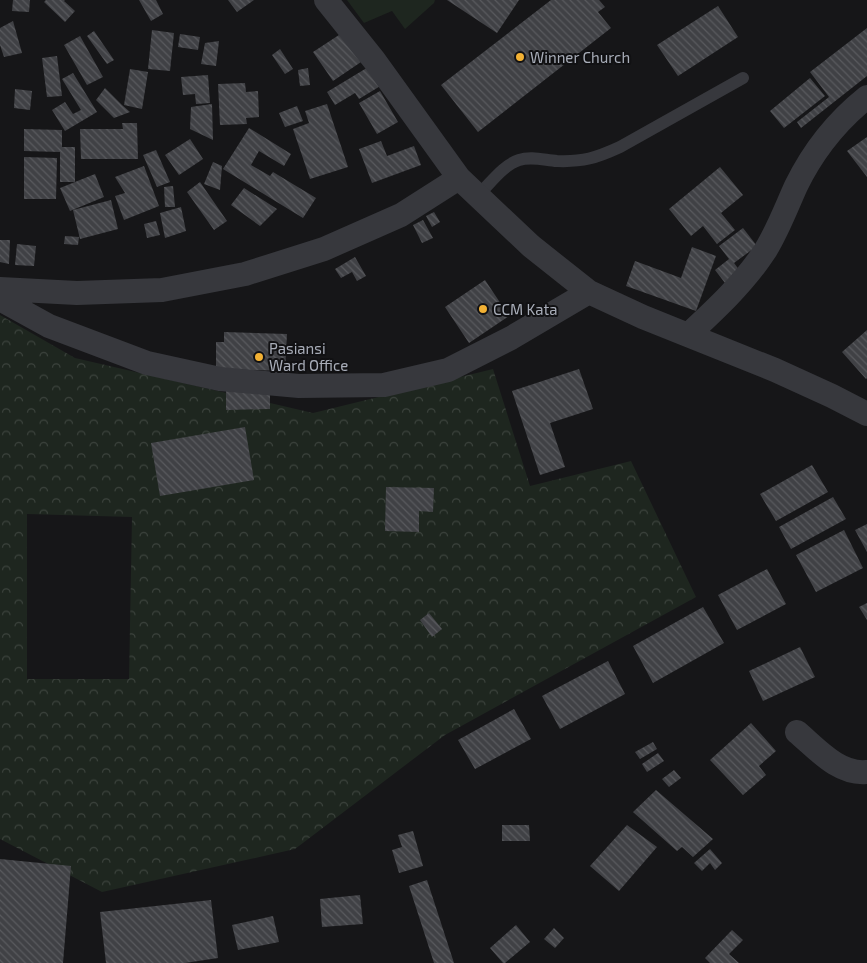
<svg xmlns="http://www.w3.org/2000/svg" width="867" height="963" font-family="'Exo 2',sans-serif">
<defs>
<pattern id="forest-crowns" width="20" height="18" patternUnits="userSpaceOnUse" patternTransform="scale(1.25)"><rect width="20" height="18" fill="#1e261f"/><path d="M2 6a3 3 0 1 1 6 0M12 15a3 3 0 1 1 6 0" fill="none" stroke="#3c433d"/></pattern>
<pattern id="building-back-hatch" width="6" height="6" patternUnits="userSpaceOnUse" patternTransform="scale(1.25)"><rect width="6" height="6" fill="#404145"/><path d="M-1 5l2 2M0 0l6 6M5-1l2 2" fill="none" stroke="#595a5e"/></pattern>
</defs>
<rect width="100%" height="100%" fill="#161618"/>
<path fill="url(#forest-crowns)" fill-rule="evenodd" d="M 0,315 L 75,358 L 313,413 L 493,369 L 530,486 L 631,461 L 696,597 L 445,735 L 295,849 L 102,892 L 0,839 ZM 27,514 L 132,517 L 129,679 L 27,679 Z"/>
<path fill="#1e261f" d="M 347,0 L 435,0 L 434,3 L 405,29 L 392,11 L 364,23 Z"/>
<path fill="url(#building-back-hatch)" d="M 13,0 L 30,0 L 29,12 L 12,11 Z
M 46,0 L 65,0 L 64,1 L 75,11 L 65,22 L 44,2 Z
M 139,0 L 156,0 L 163,14 L 151,21 Z
M 228,0 L 254,0 L 237,12 Z
M 447,0 L 519,0 L 497,33 Z
M 551,0 L 599,0 L 605,7 L 598,12 L 611,28 L 478,132 L 441,85 Z
M 718,6 L 738,37 L 678,76 L 657,45 Z
M 13,21 L 22,53 L 4,57 L 0,45 L 0,28 Z
M 867,28 L 867,76 L 801,128 L 797,122 L 829,97 L 810,72 Z
M 152,30 L 174,33 L 170,71 L 148,69 Z
M 94,31 L 114,60 L 107,64 L 87,36 Z
M 342,33 L 361,62 L 333,81 L 313,52 Z
M 180,34 L 200,37 L 198,50 L 178,47 Z
M 80,36 L 103,77 L 87,85 L 64,45 Z
M 219,41 L 216,66 L 201,64 L 205,43 Z
M 280,49 L 293,69 L 285,74 L 272,55 Z
M 57,56 L 62,96 L 47,97 L 42,58 Z
M 370,66 L 382,85 L 359,99 L 355,93 L 335,105 L 327,92 Z
M 308,68 L 310,85 L 300,86 L 298,70 Z
M 130,69 L 148,72 L 142,109 L 124,105 Z
M 73,73 L 97,112 L 65,131 L 52,110 L 65,102 L 73,114 L 81,110 L 62,79 Z
M 208,75 L 210,103 L 196,104 L 195,94 L 183,95 L 181,77 Z
M 810,78 L 825,96 L 784,128 L 770,111 Z
M 245,83 L 246,92 L 258,91 L 259,117 L 246,118 L 247,124 L 220,125 L 218,84 Z
M 105,88 L 122,105 L 130,112 L 114,118 L 96,100 Z
M 15,89 L 32,91 L 30,110 L 14,108 Z
M 380,91 L 398,122 L 377,134 L 359,103 Z
M 212,104 L 213,140 L 190,129 L 191,107 Z
M 327,104 L 348,167 L 310,179 L 293,129 L 309,123 L 305,111 Z
M 297,106 L 303,121 L 285,127 L 279,113 Z
M 122,123 L 137,123 L 138,159 L 81,159 L 80,129 L 123,129 Z
M 249,128 L 291,154 L 284,166 L 259,151 L 251,165 L 270,176 L 273,172 L 316,198 L 303,218 L 223,169 Z
M 24,129 L 62,130 L 62,147 L 75,147 L 75,182 L 95,174 L 104,197 L 70,211 L 60,188 L 75,182 L 60,182 L 60,152 L 24,151 Z
M 867,137 L 867,177 L 847,151 Z
M 190,139 L 203,159 L 179,175 L 165,155 Z
M 381,141 L 387,156 L 414,146 L 421,165 L 372,183 L 359,149 Z
M 156,150 L 170,182 L 157,187 L 143,155 Z
M 24,157 L 57,158 L 56,199 L 24,199 Z
M 213,162 L 222,166 L 220,190 L 204,184 Z
M 144,166 L 159,206 L 124,220 L 115,196 L 125,193 L 115,177 Z
M 720,167 L 743,195 L 721,213 L 735,230 L 717,244 L 703,226 L 691,236 L 669,209 Z
M 200,182 L 227,221 L 214,230 L 187,192 Z
M 173,186 L 175,207 L 165,207 L 164,187 Z
M 244,188 L 277,209 L 260,226 L 231,205 Z
M 111,200 L 118,229 L 80,239 L 73,210 Z
M 181,207 L 186,231 L 165,238 L 160,213 Z
M 434,212 L 440,222 L 432,227 L 426,216 Z
M 423,220 L 433,238 L 422,243 L 413,225 Z
M 156,221 L 160,235 L 147,238 L 144,224 Z
M 743,228 L 757,246 L 734,263 L 740,271 L 725,283 L 715,270 L 729,259 L 719,246 Z
M 65,236 L 79,237 L 78,245 L 64,244 Z
M 0,240 L 10,240 L 9,264 L 0,262 Z
M 17,244 L 36,246 L 34,266 L 15,265 Z
M 692,247 L 716,256 L 696,311 L 626,286 L 635,261 L 681,278 Z
M 355,257 L 366,276 L 357,281 L 352,272 L 341,278 L 335,269 Z
M 485,280 L 509,316 L 469,343 L 445,307 Z
M 867,330 L 867,378 L 866,379 L 842,352 Z
M 224,332 L 287,334 L 285,371 L 216,369 L 216,342 L 224,342 Z
M 579,369 L 593,409 L 550,423 L 565,467 L 540,475 L 512,391 Z
M 226,389 L 270,389 L 270,409 L 226,410 Z
M 245,427 L 254,480 L 160,496 L 151,443 Z
M 812,465 L 828,492 L 776,521 L 760,494 Z
M 386,487 L 434,488 L 433,512 L 419,511 L 419,532 L 385,531 Z
M 833,497 L 846,519 L 791,549 L 779,527 Z
M 867,524 L 867,552 L 855,530 Z
M 844,530 L 863,568 L 816,592 L 796,555 Z
M 767,569 L 786,604 L 737,630 L 718,595 Z
M 867,603 L 867,620 L 859,607 Z
M 703,607 L 724,643 L 653,683 L 633,646 Z
M 429,613 L 442,629 L 432,637 L 420,620 Z
M 800,647 L 815,677 L 763,701 L 749,671 Z
M 608,661 L 625,694 L 560,729 L 542,696 Z
M 514,709 L 531,739 L 475,769 L 458,740 Z
M 751,723 L 776,751 L 759,766 L 766,775 L 743,795 L 710,760 Z
M 653,742 L 657,749 L 640,759 L 635,752 Z
M 658,753 L 664,761 L 647,772 L 642,764 Z
M 674,770 L 681,778 L 669,787 L 662,779 Z
M 656,790 L 713,839 L 693,857 L 682,847 L 677,851 L 633,812 Z
M 502,825 L 529,825 L 530,841 L 502,841 Z
M 627,825 L 657,847 L 619,891 L 590,866 Z
M 413,831 L 423,866 L 399,873 L 392,850 L 402,847 L 398,835 Z
M 710,849 L 722,863 L 715,870 L 710,863 L 702,871 L 694,863 Z
M 0,859 L 71,866 L 63,963 L 0,963 Z
M 427,880 L 454,963 L 434,963 L 409,886 Z
M 360,895 L 363,924 L 322,927 L 320,899 Z
M 211,900 L 218,958 L 185,963 L 106,963 L 100,912 Z
M 273,916 L 279,942 L 238,950 L 232,925 Z
M 516,925 L 530,942 L 505,963 L 503,963 L 490,948 Z
M 554,928 L 564,938 L 555,948 L 544,939 Z
M 732,930 L 743,940 L 729,954 L 739,963 L 710,963 L 705,958 Z"/>
<g fill="none" stroke-linecap="round" stroke-linejoin="round">
<path stroke="#37383d" stroke-width="12" d="M 478,195 C 490,184 503,165 519,160 C 531,156 544,160 557,161 C 583,162 596,158 620,147 L 743,78"/>
<path stroke="#37383d" stroke-width="24" d="M 326,0 L 374,60 L 459,178 L 531,246 L 589,292 L 643,317 L 775,370 L 832,396 L 867,414
M 0,289 L 77,293 L 162,290 L 245,274 L 324,249 L 401,215 L 459,178
M 0,299 L 49,326 L 147,363 L 220,379 L 299,386 L 384,385 L 448,370 L 511,338 L 589,292
M 688,335 C 716,309 744,283 765,251 C 778,230 786,208 796,186 C 813,151 837,121 867,97
M 797,732 C 817,749 839,775 867,772"/>
</g>
<g fill="#f2b134" stroke="#111113" stroke-width="2">
<circle cx="520" cy="57" r="5"/>
<circle cx="483" cy="309" r="5"/>
<circle cx="259" cy="357" r="5"/>
</g>
<g text-anchor="middle" dominant-baseline="central" stroke-width="4" stroke-linejoin="round" paint-order="stroke">
<g font-size="15" fill="#a8adb8" stroke="#111113" text-anchor="start">
<text x="530" y="57">Winner Church</text>
<text x="493" y="309">CCM Kata</text>
<text x="269" y="348">Pasiansi<tspan x="269" dy="17">Ward Office</tspan></text>
</g>
</g>
</svg>
